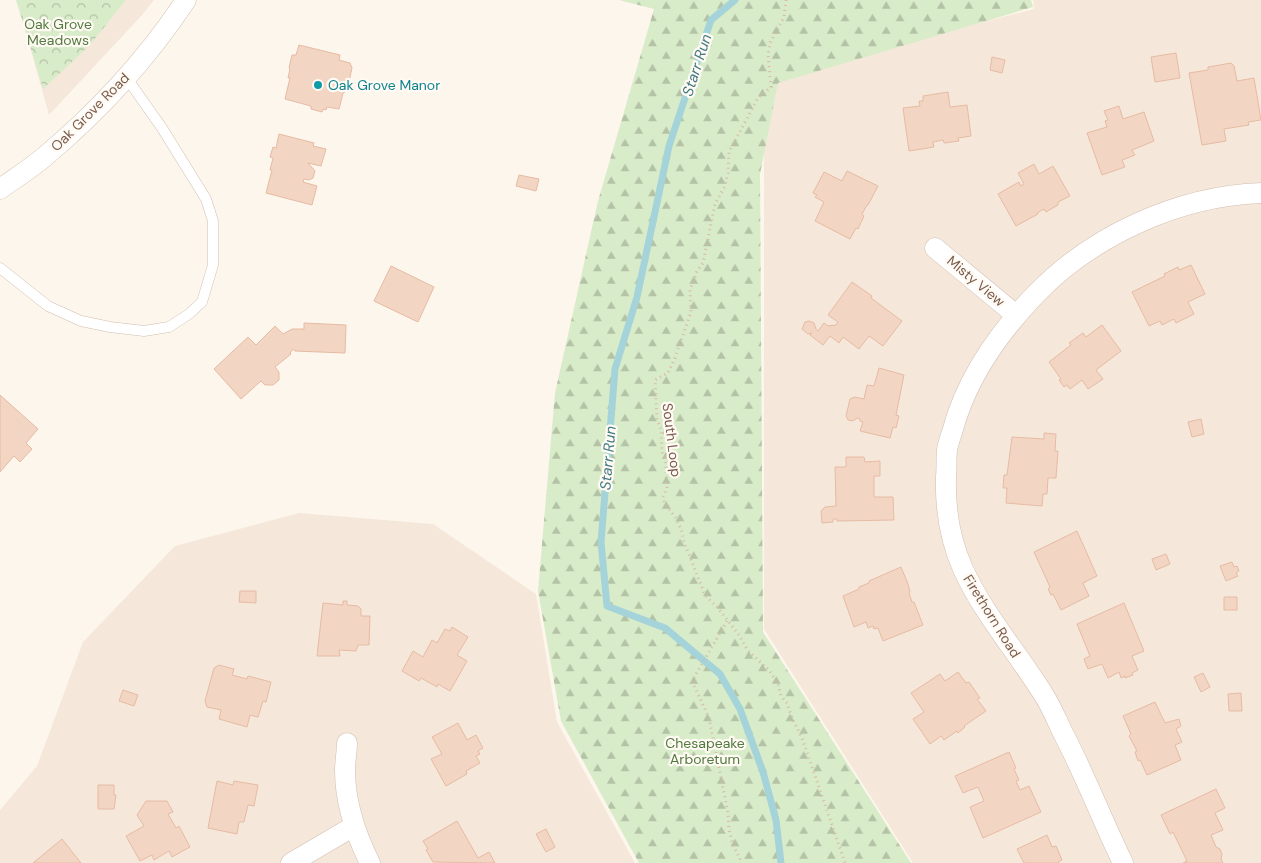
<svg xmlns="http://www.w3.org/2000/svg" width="1261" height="863" font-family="'DM Sans',sans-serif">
<defs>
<pattern id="forest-firs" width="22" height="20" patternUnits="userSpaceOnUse" patternTransform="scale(1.25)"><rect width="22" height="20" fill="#d8ecc9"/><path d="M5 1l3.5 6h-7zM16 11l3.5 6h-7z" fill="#b4c2a5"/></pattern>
<pattern id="park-crowns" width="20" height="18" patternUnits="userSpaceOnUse" patternTransform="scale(1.25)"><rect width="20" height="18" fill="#d8ecc9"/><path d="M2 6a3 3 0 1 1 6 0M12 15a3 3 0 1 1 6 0" fill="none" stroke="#b4c2a5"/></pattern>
</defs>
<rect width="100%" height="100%" fill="#fdf6ec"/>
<path fill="#f5e8da" d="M 17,0 L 154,0 L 143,14 L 49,115 Z
M 1033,0 L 1261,0 L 1261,863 L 913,863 L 764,629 L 764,78 L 1034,9 Z
M 299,513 L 433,524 L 536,594 L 557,722 L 635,863 L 0,863 L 0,810 L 37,766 L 83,642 L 175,546 Z"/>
<path fill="url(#forest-firs)" d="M 619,0 L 1031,0 L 1033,7 L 778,83 L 760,174 L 763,632 L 911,863 L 639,863 L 561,721 L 538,591 L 555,393 L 598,201 L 654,9 Z"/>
<path fill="url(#park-crowns)" d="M 16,0 L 126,0 L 89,46 L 43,89 Z"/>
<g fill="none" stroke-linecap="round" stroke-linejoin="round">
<path stroke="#a5d3da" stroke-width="7" d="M 735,0 L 711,20 L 669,146 L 637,297 L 615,369 L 601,542 L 607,606 L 665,628 L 720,674 L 740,709 L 763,772 L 776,820 L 781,863"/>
</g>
<path fill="#f3d5c3" stroke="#e6bba3" d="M 299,45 L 340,55 L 339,60 L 350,63 L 352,68 L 347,91 L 343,93 L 339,109 L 327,107 L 326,110 L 323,109 L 322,112 L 311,109 L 311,106 L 285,99 L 290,78 L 288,78 L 290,69 L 289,68 L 292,55 L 296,55 Z
M 1176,53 L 1180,78 L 1155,82 L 1151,57 Z
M 992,57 L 1005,60 L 1002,73 L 990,70 Z
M 1231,63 L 1234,66 L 1237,81 L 1254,78 L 1261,120 L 1248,122 L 1249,125 L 1224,129 L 1226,141 L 1202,145 L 1189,73 L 1208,70 L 1208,67 Z
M 948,92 L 950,107 L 967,105 L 971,136 L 958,138 L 959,141 L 944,143 L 943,140 L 933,142 L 934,147 L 909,151 L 903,108 L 920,106 L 919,101 L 923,101 L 923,96 Z
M 1119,106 L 1123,119 L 1144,112 L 1154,141 L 1132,150 L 1135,155 L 1122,160 L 1125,167 L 1102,175 L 1087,133 L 1107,127 L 1105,121 L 1108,120 L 1104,111 Z
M 279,134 L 314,143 L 313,146 L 326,149 L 321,166 L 308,163 L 315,171 L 313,178 L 309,180 L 304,179 L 303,182 L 317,186 L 312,205 L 266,193 L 272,170 L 270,170 L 273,158 L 270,157 L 273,147 L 276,148 Z
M 1034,164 L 1039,174 L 1053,166 L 1070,196 L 1058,202 L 1058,205 L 1046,212 L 1044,209 L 1037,213 L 1038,214 L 1016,226 L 998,194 L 1019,182 L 1021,186 L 1024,184 L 1018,173 Z
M 847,171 L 878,186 L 868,205 L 867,205 L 862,214 L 864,216 L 858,229 L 856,228 L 850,239 L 815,221 L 824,202 L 815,197 L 817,195 L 813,193 L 824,172 L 842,181 Z
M 519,175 L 539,179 L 536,191 L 516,186 Z
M 1191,265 L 1205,294 L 1188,302 L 1194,314 L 1176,323 L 1174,319 L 1162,325 L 1160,321 L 1149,326 L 1132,292 L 1165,276 L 1164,274 L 1178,267 L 1179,270 Z
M 391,266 L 434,287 L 418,322 L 374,301 Z
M 852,282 L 872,296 L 871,298 L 902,321 L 883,346 L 869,336 L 859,349 L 843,337 L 839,343 L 830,336 L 823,345 L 810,335 L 812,333 L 808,334 L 802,329 L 805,322 L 809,321 L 814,323 L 816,329 L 818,331 L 824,323 L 828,326 L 836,325 L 838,322 L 828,315 Z
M 304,323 L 346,325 L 345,353 L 295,351 L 293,349 L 290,353 L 291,354 L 275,367 L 279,372 L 279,380 L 273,385 L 265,385 L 261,381 L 241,399 L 214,369 L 248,337 L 256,345 L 275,326 L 283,334 L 292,329 L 304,329 Z
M 1102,325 L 1121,351 L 1096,370 L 1103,379 L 1088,389 L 1082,380 L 1070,389 L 1067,385 L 1064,387 L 1059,380 L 1061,379 L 1049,362 L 1071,345 L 1069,343 L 1083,333 L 1086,337 Z
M 879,368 L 904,375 L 896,415 L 899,416 L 896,428 L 893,427 L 890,438 L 860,431 L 863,422 L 860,421 L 860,419 L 857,418 L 853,421 L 848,420 L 846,416 L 850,399 L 855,397 L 864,399 L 867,385 L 874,386 Z
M 0,395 L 38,429 L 26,443 L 32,449 L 20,462 L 14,456 L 0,472 Z
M 1201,419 L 1204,434 L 1192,437 L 1188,422 Z
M 1044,433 L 1056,434 L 1055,451 L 1058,451 L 1056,478 L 1048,478 L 1047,494 L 1043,494 L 1042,506 L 1006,503 L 1007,488 L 1003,488 L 1004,475 L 1007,475 L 1012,437 L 1044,439 Z
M 846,457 L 864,457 L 865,462 L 880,461 L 880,476 L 874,476 L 874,497 L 893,497 L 894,520 L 837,521 L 837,519 L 833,519 L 833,522 L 822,523 L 821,511 L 825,507 L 836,506 L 835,467 L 846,467 Z
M 1077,531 L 1097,576 L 1083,583 L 1089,596 L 1061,610 L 1053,594 L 1051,595 L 1048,589 L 1050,587 L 1034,552 Z
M 1166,554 L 1170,564 L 1156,570 L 1152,559 Z
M 1232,562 L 1234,567 L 1237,566 L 1239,571 L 1236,573 L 1238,576 L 1226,581 L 1220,566 Z
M 901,567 L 908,584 L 910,592 L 909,593 L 912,602 L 914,602 L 923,625 L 883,641 L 878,628 L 874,629 L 873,626 L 868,628 L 866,622 L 854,627 L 843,596 L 859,589 L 859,587 L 869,583 L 869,581 Z
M 240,591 L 256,591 L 256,603 L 239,602 Z
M 1224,597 L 1237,597 L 1237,610 L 1224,610 Z
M 343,601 L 347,601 L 347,605 L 358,606 L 361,609 L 361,616 L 370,616 L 369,645 L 358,645 L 356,651 L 339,650 L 340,656 L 317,656 L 323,603 L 343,605 Z
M 1124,603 L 1144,651 L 1132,656 L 1138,670 L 1132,673 L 1133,675 L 1125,678 L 1125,676 L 1121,678 L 1119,672 L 1108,678 L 1102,664 L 1088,669 L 1084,659 L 1090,656 L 1077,624 Z
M 452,627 L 468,637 L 457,655 L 467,661 L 450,691 L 438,684 L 437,687 L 421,678 L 419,681 L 402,671 L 413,651 L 423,657 L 432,640 L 437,643 L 445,629 L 450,631 Z
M 219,665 L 234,669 L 232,675 L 247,679 L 248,676 L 271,682 L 266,702 L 263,701 L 258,717 L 250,715 L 247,727 L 219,719 L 221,710 L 207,707 L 205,701 L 214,668 Z
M 958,672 L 966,683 L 969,682 L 980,698 L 977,699 L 986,711 L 964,726 L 965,727 L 958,733 L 957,731 L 944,740 L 941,736 L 930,744 L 913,719 L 924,712 L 911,693 L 940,674 L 945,681 Z
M 1203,673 L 1210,687 L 1201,692 L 1194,677 Z
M 123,690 L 138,695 L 134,706 L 119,701 Z
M 1241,693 L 1242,711 L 1229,711 L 1228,694 Z
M 1155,702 L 1165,723 L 1179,719 L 1181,726 L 1176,729 L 1182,742 L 1175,745 L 1181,760 L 1147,775 L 1140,760 L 1138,761 L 1135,752 L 1137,751 L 1129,736 L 1131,734 L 1123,716 Z
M 458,723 L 467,740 L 476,735 L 483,748 L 478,751 L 480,754 L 476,756 L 480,763 L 466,771 L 467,774 L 446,786 L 431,759 L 442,754 L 432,737 Z
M 1009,752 L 1016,768 L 1014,769 L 1019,780 L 1016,781 L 1020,790 L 1029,786 L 1041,812 L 983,838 L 970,807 L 984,801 L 978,787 L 963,793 L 955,776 Z
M 217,781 L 233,785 L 234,781 L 258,785 L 254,806 L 248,805 L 244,822 L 239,822 L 237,834 L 208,828 Z
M 98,785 L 114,785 L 114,795 L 116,795 L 114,809 L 98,809 Z
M 1216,789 L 1225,808 L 1215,813 L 1223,830 L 1211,835 L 1216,847 L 1220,849 L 1222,854 L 1221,859 L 1223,863 L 1183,863 L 1187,861 L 1173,832 L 1170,834 L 1161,815 Z
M 146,801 L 167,801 L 173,812 L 168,814 L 176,828 L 179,826 L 190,847 L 172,857 L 169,851 L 154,860 L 152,855 L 140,861 L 126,836 L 144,826 L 137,815 Z
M 457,821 L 478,858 L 489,852 L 495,863 L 433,862 L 426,850 L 428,849 L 423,841 Z
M 546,829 L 555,847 L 546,852 L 536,834 Z
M 1047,835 L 1052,847 L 1056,846 L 1062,860 L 1058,862 L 1059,863 L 1024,863 L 1017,849 Z
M 62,839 L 81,863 L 33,863 Z"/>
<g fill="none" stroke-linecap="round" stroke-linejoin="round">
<g stroke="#d1beb0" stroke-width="11">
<path id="lane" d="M 0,268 L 48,306 L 81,321 L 110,327 L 144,331 L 169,327 L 189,314 L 202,302 L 213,265 L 213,221 L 206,199 L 162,128 L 126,77"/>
</g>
<g stroke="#d1beb0" stroke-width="21">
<path id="street" d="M 0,189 C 14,179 30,169 43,158 C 98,112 147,59 186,0
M 935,248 L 1016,315
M 347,743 C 347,752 345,761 345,770 C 345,802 356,835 370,863
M 291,863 L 354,826
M 1123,863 C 1102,820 1085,775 1063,733 C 1057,721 1052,708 1045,697 C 1018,653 984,615 963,569 C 950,540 945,509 946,477 C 947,468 946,459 947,450 C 948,443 951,436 953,429 C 967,378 998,334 1034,296 C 1091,236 1178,196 1261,193"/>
</g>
<path stroke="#d9b8a5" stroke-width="3" stroke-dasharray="1 4" stroke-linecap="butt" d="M 786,0 L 784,17 L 770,43 L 768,55 L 771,87 L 758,98 L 729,152 L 728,173 L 725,186 L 715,204 L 703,263 L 697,271 L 690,290 L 691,312 L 675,358 L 668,373 L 655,380 L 657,419 L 661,430 L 662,452 L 666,464 L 667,488 L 663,497 L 665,504 L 676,518 L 682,532 L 684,542 L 705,595 L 718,608 L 739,635 L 748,651 L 769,670 L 778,684 L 781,696 L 787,703 L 792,718 L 802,738 L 845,863
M 727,621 L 692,681 L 709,718 L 728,813 L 729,830 L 733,845 L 742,863"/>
<use href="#lane" stroke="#fff" stroke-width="10"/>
<use href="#street" stroke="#fff" stroke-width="20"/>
</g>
<circle fill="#0f9aa8" stroke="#fffaf3" stroke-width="2" cx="318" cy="85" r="5"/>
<g text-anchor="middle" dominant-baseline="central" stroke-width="4.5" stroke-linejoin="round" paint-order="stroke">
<g font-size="14" fill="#537a41" stroke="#fffaf3">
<text x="58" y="24">Oak Grove<tspan x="58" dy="16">Meadows</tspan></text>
<text x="705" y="743">Chesapeake<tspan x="705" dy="16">Arboretum</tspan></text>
</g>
<g font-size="14" fill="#0d838f" stroke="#fffaf3" text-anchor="start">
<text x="328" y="85">Oak Grove Manor</text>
</g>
<g font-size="14" fill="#7a5c4d" stroke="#fffaf3">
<text transform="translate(90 112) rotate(-45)">Oak Grove Road</text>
<text transform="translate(976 281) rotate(40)">Misty View</text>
<text transform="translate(672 440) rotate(83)">South Loop</text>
<text transform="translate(992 616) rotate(58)">Firethorn Road</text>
</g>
<g font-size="15" font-style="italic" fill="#437c86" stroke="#fffaf3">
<text transform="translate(697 65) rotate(-72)">Starr Run</text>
<text transform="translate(608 458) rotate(-85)">Starr Run</text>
</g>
</g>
</svg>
